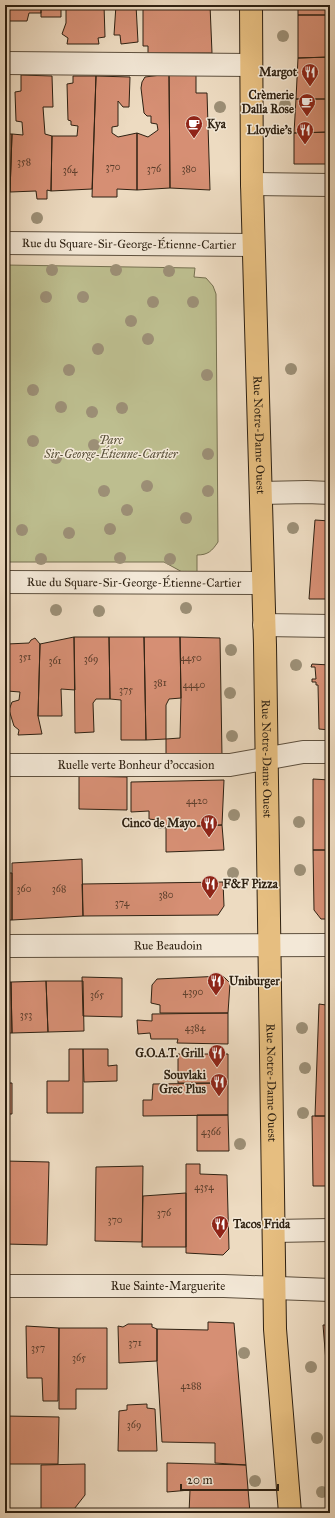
<svg xmlns="http://www.w3.org/2000/svg" width="335" height="1518" font-family="'IM FELL Great Primer',serif">
<rect width="100%" height="100%" fill="#eddbc1"/>
<filter id="stains"><feTurbulence type="fractalNoise" baseFrequency=".005" numOctaves="4"/><feColorMatrix values="0 0 0 0 .2 0 0 0 0 .09 0 0 0 0 .02 0 0 0 .5 -.17"/></filter>
<radialGradient id="worn" r=".72"><stop offset=".6" stop-color="#630" stop-opacity="0"/><stop offset="1" stop-color="#630" stop-opacity=".3"/></radialGradient>
<path fill="#bdbe8f" stroke="#767050" d="M 5,265 L 195,268 L 194,277 L 206,278 L 213,286 L 216,294 L 218,542 C 212,551 208,555 197,555 L 197,572 L 184,573 L 164,562 L 5,562 Z"/>
<path fill="#d68f74" stroke="#2e2112" d="M 5,5 L 8,5 L 9,41 L 5,41 Z
M 8,5 L 41,5 L 41,13 L 29,13 L 27,21 L 9,21 Z
M 41,5 L 61,5 L 61,17 L 41,17 Z
M 66,5 L 104,5 L 105,37 L 98,38 L 99,44 L 67,44 L 68,38 L 62,34 L 66,23 Z
M 116,5 L 136,5 L 138,42 L 121,44 L 120,35 L 114,35 Z
M 143,5 L 210,5 L 212,53 L 148,53 L 148,46 L 143,46 Z
M 298,5 L 330,5 L 330,15 L 298,15 Z
M 298,15 L 330,15 L 330,57 L 298,58 Z
M 330,57 L 330,99 L 296,99 L 298,58 Z
M 169,74 L 170,188 L 137,190 L 137,133 L 148,137 L 158,130 L 157,124 L 151,123 L 151,116 L 147,116 L 144,113 L 141,88 L 142,82 L 145,77 Z
M 169,74 L 196,75 L 196,93 L 207,93 L 210,190 L 170,188 Z
M 21,75 L 52,76 L 53,107 L 43,107 L 45,134 L 52,136 L 51,191 L 47,190 L 47,199 L 37,199 L 36,191 L 10,192 L 12,134 L 23,135 L 22,122 L 16,121 L 15,92 L 21,91 Z
M 73,76 L 96,76 L 92,189 L 51,191 L 52,136 L 77,136 L 78,126 L 71,125 L 71,121 L 68,120 L 67,84 L 73,83 Z
M 96,76 L 130,77 L 129,107 L 123,107 L 118,101 L 118,126 L 112,127 L 112,133 L 118,137 L 137,133 L 137,190 L 117,189 L 117,197 L 92,197 Z
M 5,93 L 5,134 L 12,134 L 10,192 L 5,192 Z
M 296,99 L 330,99 L 330,132 L 294,133 Z
M 330,132 L 330,164 L 294,164 L 294,133 Z
M 315,520 L 330,521 L 330,599 L 309,599 Z
M 74,637 L 75,690 L 61,689 L 62,716 L 38,716 L 40,644 Z
M 74,637 L 109,637 L 110,699 L 96,699 L 93,703 L 94,732 L 75,733 Z
M 109,637 L 144,637 L 146,740 L 121,740 L 121,700 L 110,699 Z
M 144,637 L 180,637 L 181,698 L 169,699 L 166,705 L 166,739 L 146,740 Z
M 180,637 L 220,638 L 222,756 L 166,756 L 166,739 L 180,738 L 181,698 Z
M 35,638 L 40,644 L 38,716 L 42,734 L 18,735 L 19,730 L 14,726 L 9,710 L 12,702 L 19,700 L 20,692 L 7,691 L 7,644 L 29,643 L 31,640 Z
M 5,644 L 7,644 L 7,691 L 5,691 Z
M 312,664 L 330,665 L 330,730 L 319,729 L 318,685 L 316,685 L 316,682 L 312,682 L 312,679 L 316,679 L 315,667 L 311,667 Z
M 79,776 L 127,777 L 127,810 L 79,809 Z
M 313,779 L 330,780 L 330,850 L 313,850 Z
M 224,780 L 222,825 L 158,828 L 157,820 L 149,819 L 149,811 L 131,812 L 131,782 Z
M 222,825 L 224,850 L 166,852 L 166,827 Z
M 313,850 L 330,850 L 330,919 L 321,919 L 314,910 Z
M 82,859 L 83,916 L 12,920 L 12,863 Z
M 5,873 L 12,873 L 12,920 L 5,920 Z
M 223,882 L 224,906 L 218,915 L 83,916 L 82,884 Z
M 223,976 L 230,983 L 228,1013 L 160,1013 L 160,1005 L 151,1003 L 152,985 L 157,979 Z
M 329,976 L 330,1116 L 315,1116 L 319,1004 L 326,1005 Z
M 82,977 L 122,978 L 122,1017 L 83,1016 Z
M 46,981 L 48,1032 L 12,1033 L 11,982 Z
M 46,981 L 83,981 L 84,1031 L 48,1032 Z
M 5,982 L 11,982 L 12,1033 L 5,1033 Z
M 228,1013 L 228,1044 L 177,1043 L 178,1039 L 151,1039 L 150,1033 L 138,1034 L 137,1020 L 152,1021 L 152,1014 Z
M 69,1049 L 83,1049 L 83,1113 L 47,1113 L 47,1081 L 69,1081 Z
M 83,1049 L 108,1049 L 108,1066 L 117,1065 L 117,1081 L 84,1082 Z
M 178,1054 L 228,1054 L 228,1083 L 178,1083 Z
M 5,1083 L 12,1083 L 12,1114 L 5,1114 Z
M 228,1083 L 228,1115 L 143,1116 L 143,1100 L 152,1100 L 153,1084 Z
M 197,1115 L 228,1115 L 229,1151 L 197,1151 Z
M 312,1116 L 330,1116 L 330,1186 L 313,1186 Z
M 5,1161 L 49,1162 L 47,1245 L 5,1244 Z
M 186,1164 L 200,1164 L 200,1174 L 227,1175 L 229,1249 L 223,1255 L 186,1253 Z
M 143,1166 L 142,1242 L 95,1241 L 96,1167 Z
M 186,1193 L 186,1247 L 142,1247 L 143,1196 Z
M 208,1322 L 234,1323 L 246,1465 L 215,1463 L 215,1443 L 162,1442 L 157,1361 L 157,1329 L 208,1330 Z
M 128,1324 L 152,1324 L 152,1327 L 157,1329 L 157,1361 L 119,1363 L 118,1326 L 123,1327 Z
M 323,1325 L 330,1325 L 330,1411 Z
M 26,1326 L 59,1328 L 58,1401 L 43,1401 L 42,1378 L 27,1378 Z
M 59,1328 L 107,1328 L 107,1389 L 76,1389 L 76,1409 L 59,1409 Z
M 147,1404 L 147,1408 L 155,1409 L 157,1451 L 118,1451 L 119,1411 L 127,1410 L 127,1405 Z
M 5,1416 L 59,1417 L 58,1464 L 5,1464 Z
M 167,1463 L 246,1465 L 250,1513 L 189,1513 L 190,1490 L 167,1492 Z
M 5,1464 L 6,1464 L 5,1500 Z
M 85,1464 L 85,1495 L 71,1513 L 41,1513 L 41,1465 Z"/>
<g fill="none" stroke-linecap="round" stroke-linejoin="round">
<g stroke="#5e503e" stroke-width="24">
<g id="minor">
<path d="M 5,63 L 251,65"/>
<path d="M 252,184 L 330,185"/>
<path id="s1" d="M 5,243 L 253,245"/>
<path d="M 261,493 L 307,492 L 330,493"/>
<path id="s2" d="M 5,582 L 263,583"/>
<path d="M 264,625 L 330,626"/>
<path id="s3" d="M 5,765 L 230,765 L 303,752 L 330,752"/>
<path id="s4" d="M 5,946 L 330,945"/>
<path d="M 274,1231 L 330,1230"/>
<path id="s5" d="M 5,1286 L 224,1286 L 330,1290"/>
</g>
</g>
<g stroke="#2e2112" stroke-width="24">
<g id="major">
<path id="s6" d="M 251,5 L 252,184 L 265,645 L 275,1329 L 290,1513"/>
</g>
</g>
<use href="#minor" stroke="#f3e8d7" stroke-width="22"/>
<use href="#major" stroke="#e6be80" stroke-width="22"/>
</g>
<g fill="#9c8f76">
<circle cx="283" cy="36" r="6"/>
<circle cx="285" cy="105" r="6"/>
<circle cx="220" cy="107" r="6"/>
<circle cx="37" cy="218" r="6"/>
<circle cx="52" cy="270" r="6"/>
<circle cx="116" cy="270" r="6"/>
<circle cx="169" cy="271" r="6"/>
<circle cx="46" cy="297" r="6"/>
<circle cx="83" cy="297" r="6"/>
<circle cx="153" cy="302" r="6"/>
<circle cx="193" cy="302" r="6"/>
<circle cx="131" cy="321" r="6"/>
<circle cx="148" cy="339" r="6"/>
<circle cx="98" cy="349" r="6"/>
<circle cx="291" cy="369" r="6"/>
<circle cx="69" cy="370" r="6"/>
<circle cx="207" cy="375" r="6"/>
<circle cx="33" cy="390" r="6"/>
<circle cx="61" cy="407" r="6"/>
<circle cx="122" cy="408" r="6"/>
<circle cx="92" cy="412" r="6"/>
<circle cx="33" cy="441" r="6"/>
<circle cx="94" cy="445" r="6"/>
<circle cx="208" cy="454" r="6"/>
<circle cx="56" cy="458" r="6"/>
<circle cx="147" cy="486" r="6"/>
<circle cx="104" cy="491" r="6"/>
<circle cx="208" cy="491" r="6"/>
<circle cx="127" cy="510" r="6"/>
<circle cx="186" cy="518" r="6"/>
<circle cx="293" cy="528" r="6"/>
<circle cx="110" cy="529" r="6"/>
<circle cx="22" cy="530" r="6"/>
<circle cx="69" cy="533" r="6"/>
<circle cx="120" cy="558" r="6"/>
<circle cx="41" cy="559" r="6"/>
<circle cx="170" cy="559" r="6"/>
<circle cx="186" cy="608" r="6"/>
<circle cx="56" cy="610" r="6"/>
<circle cx="99" cy="611" r="6"/>
<circle cx="231" cy="650" r="6"/>
<circle cx="296" cy="665" r="6"/>
<circle cx="230" cy="693" r="6"/>
<circle cx="232" cy="736" r="6"/>
<circle cx="234" cy="815" r="6"/>
<circle cx="299" cy="822" r="6"/>
<circle cx="300" cy="870" r="6"/>
<circle cx="233" cy="873" r="6"/>
<circle cx="302" cy="1028" r="6"/>
<circle cx="305" cy="1068" r="6"/>
<circle cx="303" cy="1113" r="6"/>
<circle cx="240" cy="1144" r="6"/>
<circle cx="244" cy="1353" r="6"/>
<circle cx="311" cy="1367" r="6"/>
<circle cx="317" cy="1438" r="6"/>
<circle cx="255" cy="1481" r="6"/>
<circle cx="322" cy="1492" r="6"/>
</g>
<defs>
<g id="restaurant-pin" transform="scale(0.9)"><path d="M0 17L-7.5 6A9.5 9.5 0 1 1 7.5 6Z" fill="#8f2418" stroke="#f3e8d7"/><path d="M-5-6h1v4h1v-4h1v4h1v-4h1v5L-1.5 .5V6h-2V.5L-5-1ZM5-6V6H3V1.5H1.5Q1.5-4 5-6Z" fill="#fff"/></g>
<g id="cafe-pin" transform="scale(0.9)"><path d="M0 17L-7.5 6A9.5 9.5 0 1 1 7.5 6Z" fill="#8f2418" stroke="#f3e8d7"/><path d="M-5.5-4.5H6V0H3Q3 3.5 0 3.5H-2.5Q-5.5 3.5-5.5 0ZM3-3.2v2h1.7v-2ZM-6 4.5H4V6H-6Z" fill="#fff"/></g>
</defs>
<g fill-rule="evenodd">
<use href="#restaurant-pin" x="310" y="72"/>
<use href="#cafe-pin" x="307" y="102"/>
<use href="#cafe-pin" x="194" y="124"/>
<use href="#restaurant-pin" x="305" y="130"/>
<use href="#restaurant-pin" x="209" y="823"/>
<use href="#restaurant-pin" x="210" y="884"/>
<use href="#restaurant-pin" x="216" y="981"/>
<use href="#restaurant-pin" x="217" y="1053"/>
<use href="#restaurant-pin" x="219" y="1082"/>
<use href="#restaurant-pin" x="220" y="1224"/>
</g>
<g text-anchor="middle" dominant-baseline="central" stroke-width="3" stroke-linejoin="round" paint-order="stroke">
<g font-size="10" fill="#583c2a">
<text x="24" y="162">358</text>
<text x="113" y="167">370</text>
<text x="154" y="169">376</text>
<text x="189" y="169">380</text>
<text x="70" y="170">364</text>
<text x="25" y="657">351</text>
<text x="191" y="658">4450</text>
<text x="91" y="659">369</text>
<text x="55" y="661">361</text>
<text x="160" y="683">381</text>
<text x="194" y="685">4440</text>
<text x="126" y="690">375</text>
<text x="197" y="801">4420</text>
<text x="24" y="889">360</text>
<text x="59" y="889">368</text>
<text x="166" y="895">380</text>
<text x="122" y="903">374</text>
<text x="193" y="992">4390</text>
<text x="97" y="995">365</text>
<text x="26" y="1015">353</text>
<text x="195" y="1028">4384</text>
<text x="211" y="1132">4366</text>
<text x="204" y="1187">4354</text>
<text x="164" y="1213">376</text>
<text x="115" y="1220">370</text>
<text x="135" y="1343">371</text>
<text x="38" y="1348">357</text>
<text x="79" y="1358">365</text>
<text x="191" y="1386">4288</text>
<text x="134" y="1425">369</text>
</g>
<g font-size="12" font-weight="bold" fill="#2e2112" stroke="#f3e8d7" text-anchor="end">
<text x="297" y="72">Margot</text>
<text x="294" y="95">Crèmerie<tspan x="294" dy="14">Dalla Rose</tspan></text>
<text x="207" y="124" text-anchor="start">Kya</text>
<text x="292" y="130">Lloydie's</text>
<text x="196" y="823">Cinco de Mayo</text>
<text x="223" y="884" text-anchor="start">F&amp;F Pizza</text>
<text x="229" y="981" text-anchor="start">Uniburger</text>
<text x="204" y="1053">G.O.A.T. Grill</text>
<text x="206" y="1075">Souvlaki<tspan x="206" dy="14">Grec Plus</tspan></text>
<text x="233" y="1224" text-anchor="start">Tacos Frida</text>
</g>
<g font-size="12" fill="#2e2112" stroke="#f3e8d7">
<text stroke="none"><textPath href="#s1" startOffset="124">Rue du Square-Sir-George-Étienne-Cartier</textPath></text>
<text stroke="none"><textPath href="#s6" startOffset="430">Rue Notre-Dame Ouest</textPath></text>
<text stroke="none"><textPath href="#s2" startOffset="129">Rue du Square-Sir-George-Étienne-Cartier</textPath></text>
<text stroke="none"><textPath href="#s6" startOffset="754">Rue Notre-Dame Ouest</textPath></text>
<text stroke="none"><textPath href="#s3" startOffset="131">Ruelle verte Bonheur d'occasion</textPath></text>
<text stroke="none"><textPath href="#s4" startOffset="163">Rue Beaudoin</textPath></text>
<text stroke="none"><textPath href="#s6" startOffset="1078">Rue Notre-Dame Ouest</textPath></text>
<text stroke="none"><textPath href="#s5" startOffset="163">Rue Sainte-Marguerite</textPath></text>
</g>
<g font-size="12" font-style="italic" fill="#595038" stroke="#f3e8d7">
<text x="111" y="440">Parc<tspan x="111" dy="14">Sir-George-Étienne-Cartier</tspan></text>
</g>
</g>
<rect width="335" height="1518" fill="none" stroke="#eddbc1" stroke-width="20"/>
<rect x="6" y="6" width="323" height="1506" fill="none" stroke="#2e2112" stroke-width="2"/>
<rect x="10" y="10" width="315" height="1498" fill="none" stroke="#2e2112"/>
<path d="M181 1484v6h97v-6" fill="none" stroke="#2e2112" stroke-width="2"/>
<text x="187" y="1484" font-size="12" fill="#2e2112" stroke="#f3e8d7" stroke-width="3" paint-order="stroke">20 m</text>
<rect width="100%" height="100%" filter="url(#stains)"/>
<rect width="100%" height="100%" fill="url(#worn)"/>
</svg>
